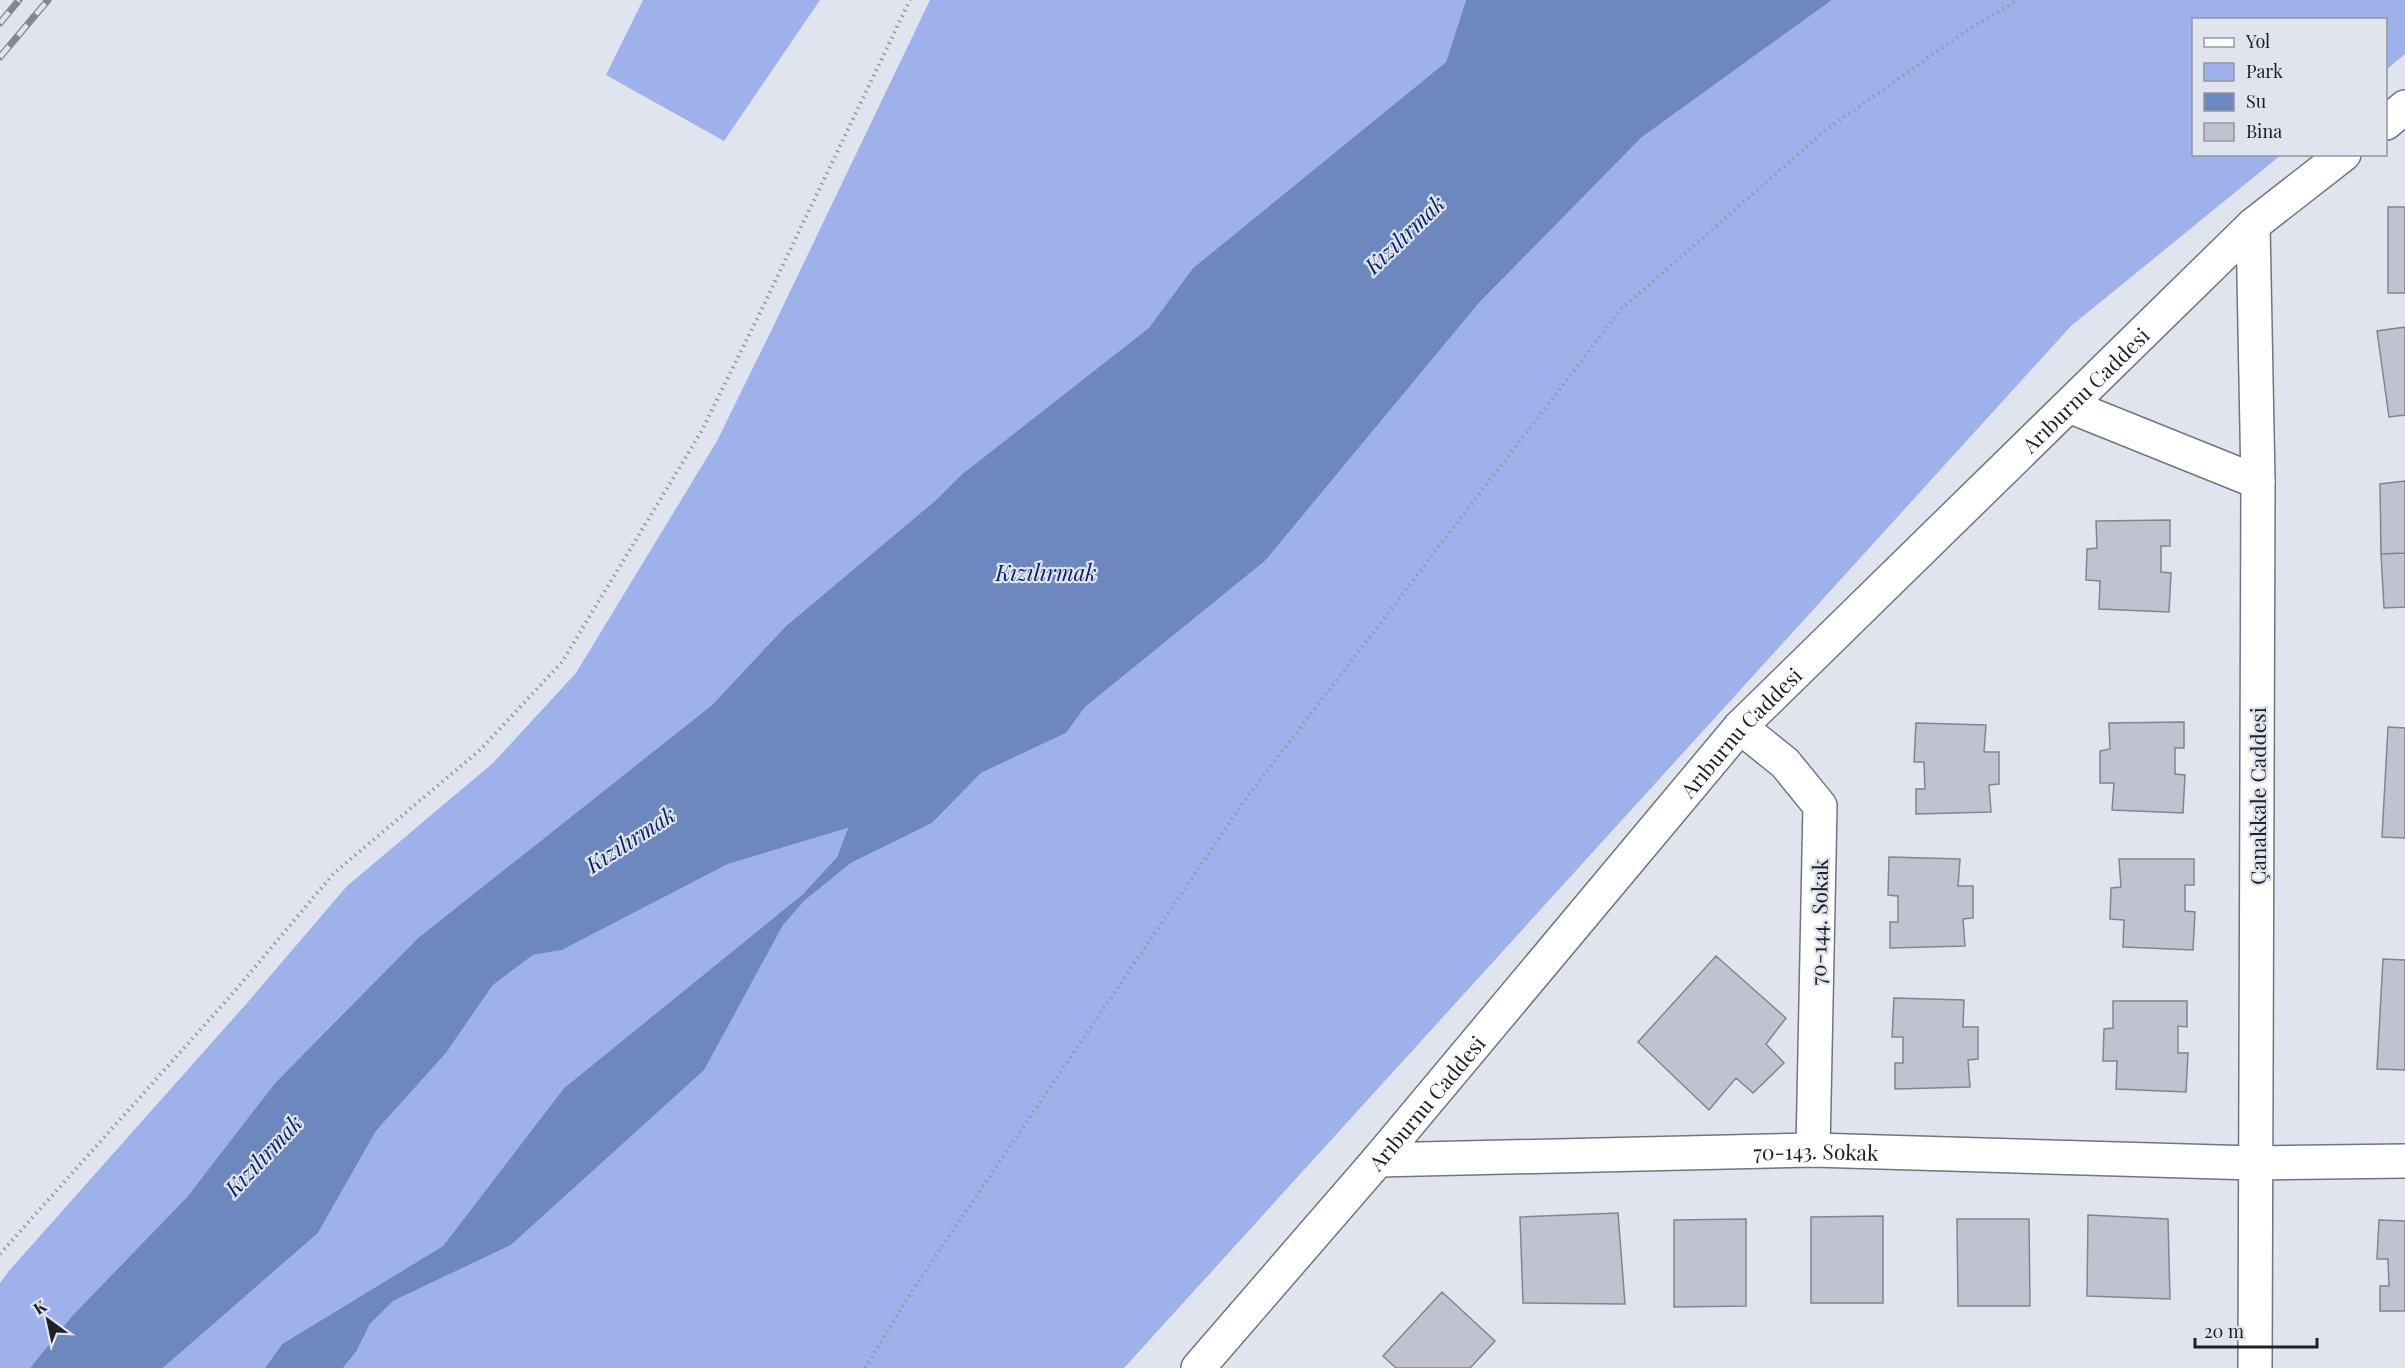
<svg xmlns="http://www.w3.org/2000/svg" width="2405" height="1368" font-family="'Playfair Display',serif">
<rect width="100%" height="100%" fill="#e0e4ef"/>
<path fill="#9fb1eb" d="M 643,0 L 820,0 L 724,141 L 606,75 Z
M 930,0 L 1466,0 L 1446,62 L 1193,268 L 1150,328 L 961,475 L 936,500 L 786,626 L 712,705 L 418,938 L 275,1083 L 187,1197 L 72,1316 L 30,1368 L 0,1368 L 0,1283 L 8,1272 L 247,1003 L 347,886 L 493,763 L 576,673 L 717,441 L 773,327 Z
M 1832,0 L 2405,0 L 2405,54 L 2386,70 L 2386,20 L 2194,20 L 2194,154 L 2281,155 L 2071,326 L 1124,1368 L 343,1368 L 356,1352 L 370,1324 L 393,1301 L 511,1245 L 703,1070 L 783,924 L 804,901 L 851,863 L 932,823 L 981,773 L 1066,733 L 1085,707 L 1265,561 L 1478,304 L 1642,137 Z
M 848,828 L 837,857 L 803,894 L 564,1088 L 443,1246 L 282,1344 L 265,1368 L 163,1368 L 318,1233 L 376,1131 L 446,1053 L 493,985 L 533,955 L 562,950 L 728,864 Z"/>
<path fill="#6c88bf" d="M 1466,0 L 1832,0 L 1642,137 L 1478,304 L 1265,561 L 1085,707 L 1066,733 L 981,773 L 932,823 L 851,863 L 804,901 L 783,925 L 704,1070 L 511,1245 L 393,1301 L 370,1324 L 356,1352 L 343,1368 L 265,1368 L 282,1344 L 443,1246 L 564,1088 L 803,894 L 837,857 L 848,828 L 728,864 L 562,950 L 533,955 L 493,985 L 446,1053 L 376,1131 L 318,1233 L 163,1368 L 30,1368 L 72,1316 L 187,1197 L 275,1083 L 418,938 L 712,705 L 786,626 L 936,500 L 961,475 L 1149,328 L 1193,268 L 1446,62 Z"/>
<path fill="#c0c3cf" stroke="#81858f" stroke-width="1.5" d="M 2388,207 L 2405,207 L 2405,293 L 2388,293 Z
M 2405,327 L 2405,415 L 2389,417 L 2377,331 Z
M 2405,481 L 2405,553 L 2381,554 L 2380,484 Z
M 2170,520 L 2170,546 L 2161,546 L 2161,572 L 2171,573 L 2169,612 L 2099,609 L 2100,581 L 2086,580 L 2087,549 L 2097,548 L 2096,521 Z
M 2405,553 L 2405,607 L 2384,608 L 2381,554 Z
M 2184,722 L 2184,748 L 2175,748 L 2175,774 L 2185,775 L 2183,813 L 2112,810 L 2114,783 L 2100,783 L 2100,751 L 2110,749 L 2109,723 Z
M 1916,723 L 1986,725 L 1984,752 L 1999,752 L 1999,784 L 1989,785 L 1991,812 L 1916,814 L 1916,789 L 1925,789 L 1924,762 L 1914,762 Z
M 2388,727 L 2405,728 L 2405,838 L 2382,837 Z
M 1889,857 L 1960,859 L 1958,886 L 1973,886 L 1973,918 L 1963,919 L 1965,946 L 1890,948 L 1890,922 L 1898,922 L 1898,896 L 1888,895 Z
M 2119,859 L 2194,859 L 2194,885 L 2185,885 L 2185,911 L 2195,912 L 2193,950 L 2123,947 L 2124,920 L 2110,919 L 2111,888 L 2121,887 Z
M 1716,956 L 1786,1018 L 1766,1044 L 1784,1063 L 1753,1093 L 1736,1078 L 1709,1110 L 1638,1042 Z
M 2383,959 L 2405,960 L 2405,1070 L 2377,1069 Z
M 1894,998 L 1964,1000 L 1963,1027 L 1978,1027 L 1978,1059 L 1968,1060 L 1970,1087 L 1895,1089 L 1895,1063 L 1903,1063 L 1903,1037 L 1892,1037 Z
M 2113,1001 L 2187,1001 L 2187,1027 L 2178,1026 L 2178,1053 L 2188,1053 L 2186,1092 L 2116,1089 L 2117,1061 L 2103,1061 L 2104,1029 L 2113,1028 Z
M 1618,1213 L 1625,1304 L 1523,1303 L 1520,1217 Z
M 2088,1215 L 2168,1219 L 2170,1299 L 2087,1296 Z
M 1883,1216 L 1883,1303 L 1811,1303 L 1811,1217 Z
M 1746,1219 L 1746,1306 L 1674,1307 L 1674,1220 Z
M 1957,1219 L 2029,1219 L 2030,1306 L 1958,1306 Z
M 2379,1220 L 2405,1221 L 2405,1311 L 2380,1311 L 2380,1286 L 2389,1286 L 2388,1259 L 2377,1259 Z
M 1442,1292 L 1495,1341 L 1470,1368 L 1396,1368 L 1383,1356 Z"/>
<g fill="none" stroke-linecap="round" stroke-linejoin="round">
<g stroke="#71757f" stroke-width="36">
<g id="minor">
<path d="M 2386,123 L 2405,107"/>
<path d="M 2253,225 L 2258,482 L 2255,1368"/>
<path d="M 2069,406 L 2258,482"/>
<path d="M 1740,727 L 1785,763 L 1820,806 L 1813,1150"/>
<path id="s1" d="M 1378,1160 L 1813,1150 L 2254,1163 L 2405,1161"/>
<path id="s2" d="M 1198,1368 L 1378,1160 L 1740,727 L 2253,225 L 2344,154"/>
</g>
</g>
<path stroke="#9598a1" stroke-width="4" stroke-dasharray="1.5 4.5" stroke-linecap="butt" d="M 0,1254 L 234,992 L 334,873 L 480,750 L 562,662 L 701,432 L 757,319 L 910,0
M 865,1368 L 914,1288 L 1247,797 L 1622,308 L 1826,130 L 1969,29 L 2018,0"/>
<use href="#minor" stroke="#fff" stroke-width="33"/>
<g stroke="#84878e" stroke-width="7">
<path id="rail" d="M 0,23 L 19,0
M 0,57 L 48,0"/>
</g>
<use href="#rail" stroke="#e0e4ef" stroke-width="4.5" stroke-dasharray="14" stroke-linecap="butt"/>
</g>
<g text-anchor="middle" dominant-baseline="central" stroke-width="4.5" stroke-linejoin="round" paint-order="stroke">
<g font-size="21" fill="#202125" stroke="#e0e4ef">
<text stroke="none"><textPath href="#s2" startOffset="1322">Arıburnu Caddesi</textPath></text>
<text stroke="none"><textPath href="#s2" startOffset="836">Arıburnu Caddesi</textPath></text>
<text transform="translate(2257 796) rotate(-90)">Çanakkale Caddesi</text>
<text transform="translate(1818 922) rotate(-89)">70-144. Sokak</text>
<text stroke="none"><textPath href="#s2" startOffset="350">Arıburnu Caddesi</textPath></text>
<text stroke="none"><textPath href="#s1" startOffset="438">70-143. Sokak</textPath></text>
</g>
<g font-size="22" font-style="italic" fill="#082465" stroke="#e0e4ef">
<text transform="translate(1404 234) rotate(-44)">Kızılırmak</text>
<text x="1046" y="572">Kızılırmak</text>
<text transform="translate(630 839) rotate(-33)">Kızılırmak</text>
<text transform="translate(263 1155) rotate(-47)">Kızılırmak</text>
</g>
</g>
<rect x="2192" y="18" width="195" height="138" fill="#e0e4ef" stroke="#93969e" stroke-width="1.5"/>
<rect x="2204" y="38" width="30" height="9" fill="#ffffff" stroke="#93969e" stroke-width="1.5"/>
<text x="2246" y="48" font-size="18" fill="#202125">Yol</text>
<rect x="2204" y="63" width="30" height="18" fill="#9fb1eb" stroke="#93969e" stroke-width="1.5"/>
<text x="2246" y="78" font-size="18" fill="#202125">Park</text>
<rect x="2204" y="93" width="30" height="18" fill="#6c88bf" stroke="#93969e" stroke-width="1.5"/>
<text x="2246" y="108" font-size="18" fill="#202125">Su</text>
<rect x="2204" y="123" width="30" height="18" fill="#c0c3cf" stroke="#93969e" stroke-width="1.5"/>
<text x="2246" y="138" font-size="18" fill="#202125">Bina</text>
<g transform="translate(48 1320) rotate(327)" stroke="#e0e4ef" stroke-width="4.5" paint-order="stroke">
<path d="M0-4.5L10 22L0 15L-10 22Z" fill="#202125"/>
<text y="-9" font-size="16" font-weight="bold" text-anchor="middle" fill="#202125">K</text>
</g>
<path d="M2195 1338v9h122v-9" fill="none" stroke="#202125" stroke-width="3"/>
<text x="2204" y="1338" font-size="18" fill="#202125" stroke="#e0e4ef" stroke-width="4.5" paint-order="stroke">20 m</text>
</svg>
